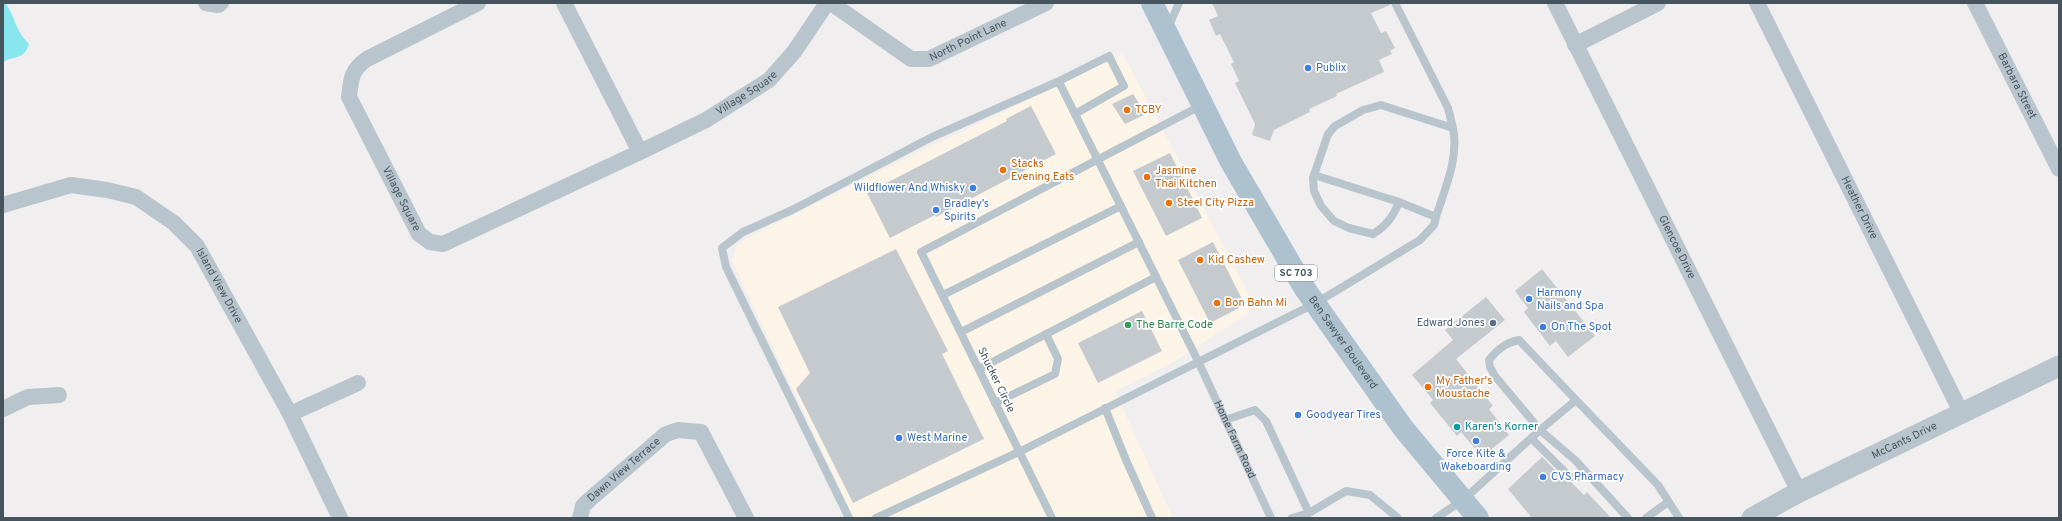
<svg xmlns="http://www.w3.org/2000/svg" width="2062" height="521" font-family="Overpass,sans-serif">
<rect width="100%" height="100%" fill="#f1eeef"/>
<path fill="#fcf4e7" d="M 1123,54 L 1249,295 L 1252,304 L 1248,314 L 1170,364 L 1115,391 L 1173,518 L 854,518 L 732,261 L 738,243 L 878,172 Z"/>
<path fill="#87e6ee" d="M 3,3 L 5,3 C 17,18 13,28 29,44 C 24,60 16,55 3,62 Z"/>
<path fill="#c5cace" d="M 1212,3 L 1390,3 L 1390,5 L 1371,13 L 1381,33 L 1386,31 L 1395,48 L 1390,51 L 1392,54 L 1379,60 L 1384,72 L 1336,94 L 1337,96 L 1309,109 L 1310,112 L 1274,130 L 1270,141 L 1252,135 L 1255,124 L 1235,83 L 1239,81 L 1231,64 L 1234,62 L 1220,34 L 1216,36 L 1209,20 L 1218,16 Z
M 1133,94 L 1146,114 L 1125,124 L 1112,104 Z
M 1031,106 L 1056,154 L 936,217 L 935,215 L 890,238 L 867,193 L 1007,121 L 1006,119 Z
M 1170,153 L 1202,218 L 1166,236 L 1133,171 Z
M 1213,242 L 1245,305 L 1210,323 L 1178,260 Z
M 896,249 L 948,351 L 942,354 L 984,439 L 853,503 L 796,389 L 810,373 L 778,307 Z
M 1542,269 L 1595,336 L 1568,357 L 1556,341 L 1550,346 L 1524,312 L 1528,308 L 1515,291 Z
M 1486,297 L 1505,320 L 1456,359 L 1493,406 L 1489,409 L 1509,435 L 1482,457 L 1461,432 L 1457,436 L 1430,403 L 1433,400 L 1412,375 L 1453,340 L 1445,330 Z
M 1142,311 L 1162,351 L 1098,383 L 1078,343 Z
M 1542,457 L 1566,481 L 1571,482 L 1584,495 L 1587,492 L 1611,518 L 1532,518 L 1508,489 Z"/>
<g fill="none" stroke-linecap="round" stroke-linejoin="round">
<g stroke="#b9c5cc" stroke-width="8">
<path d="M 1395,3 L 1448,108 L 1453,128"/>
<path d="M 1168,28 L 1179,3"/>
<path d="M 1057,82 L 1109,56 L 1124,86 L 1075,114"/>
<path d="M 1314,175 L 1399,202"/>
<path d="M 943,295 L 1121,206"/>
<path d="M 961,332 L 1139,242"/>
<path d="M 979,369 L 1156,277"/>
<path d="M 1576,400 L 1658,485 L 1679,518"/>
<path d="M 995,403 L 1055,374 L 1058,359 L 1046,334"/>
<path d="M 1105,408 L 1126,460 L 1152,518"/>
<path d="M 1225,420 L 1255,410 L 1266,421 L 1309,513"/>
<path d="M 1531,438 L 1570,477 L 1577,477 L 1586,473"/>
<path id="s1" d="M 849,518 L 726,267 L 722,248 L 743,232 L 792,210 L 932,137 L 1057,82 L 1061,86 L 1198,361 L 1271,518"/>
<path d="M 876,518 L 1019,452 L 1316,303 L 1420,240 L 1434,225 L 1436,217 C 1445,188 1459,158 1453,128 L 1381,105 L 1363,110 L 1335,126 L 1328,134 L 1313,178 L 1314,191 L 1321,206 L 1334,221 L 1349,228 L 1373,234 C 1386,226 1393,217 1399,202 L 1436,217"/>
<path d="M 1052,518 L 921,252 L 1202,105"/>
<path d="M 1292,518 L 1309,513 L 1346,491 L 1370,495 L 1398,518"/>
<path d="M 1436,518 L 1463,500 L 1540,430 L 1576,400 L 1519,340 C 1505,343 1498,349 1489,360 L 1490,367 L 1495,376 L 1540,430 L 1575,460 L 1628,518"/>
<path d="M 1646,518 L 1668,502"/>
</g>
<g stroke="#b9c5cc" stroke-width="16">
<path d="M 206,3 L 218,5 L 221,3"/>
<path id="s2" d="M 478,3 L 367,59 C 351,70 351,79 349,97 L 419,234 L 430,242 L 443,244 L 640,152 L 564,3"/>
<path id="s3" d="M 831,3 L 911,59 L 929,59 L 1046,3"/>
<path id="s4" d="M 1555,3 L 1799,492"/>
<path id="s5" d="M 1757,3 L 1962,414"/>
<path id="s6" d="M 1975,3 L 2059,169"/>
<path d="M 1575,45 L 1658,3"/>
<path id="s7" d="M 640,152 L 706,120 L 769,80 L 794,52 L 827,3"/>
<path id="s8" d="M 3,205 L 71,185 L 107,190 L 136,197 L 174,223 L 197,246 L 290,414 L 340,518"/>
<path d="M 3,409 L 28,397 L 59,395"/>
<path d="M 290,414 L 358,383"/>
<path id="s9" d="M 580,518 L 583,506 L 589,500 L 666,434 L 678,430 L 701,432 L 746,518"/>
</g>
<path stroke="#b9c5cc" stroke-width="21" id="s10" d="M 1752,518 L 1799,492 L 2059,366"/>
<path stroke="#adc2ce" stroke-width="22" id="s11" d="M 1152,3 L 1231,162 L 1305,289 L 1403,428 L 1478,518"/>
</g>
<g fill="#3f7fe0" stroke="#fff" stroke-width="1.5">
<circle cx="1308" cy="68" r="4"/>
<circle cx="973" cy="188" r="4"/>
<circle cx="936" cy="210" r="4"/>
<circle cx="1529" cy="299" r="4"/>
<circle cx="1543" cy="327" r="4"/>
<circle cx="1298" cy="415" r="4"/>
<circle cx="899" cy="438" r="4"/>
<circle cx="1476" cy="441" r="4"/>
<circle cx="1543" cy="477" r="4"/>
</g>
<g fill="#e8710a" stroke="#fff" stroke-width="1.5">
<circle cx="1127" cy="110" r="4"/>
<circle cx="1003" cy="170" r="4"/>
<circle cx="1147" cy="177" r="4"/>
<circle cx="1169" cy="203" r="4"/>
<circle cx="1200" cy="260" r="4"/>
<circle cx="1217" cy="303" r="4"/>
<circle cx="1428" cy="387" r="4"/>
</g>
<circle fill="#5c6f8a" stroke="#fff" stroke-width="1.5" cx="1493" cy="323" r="4"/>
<circle fill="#2e9e5b" stroke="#fff" stroke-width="1.5" cx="1128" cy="325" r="4"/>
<circle fill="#0f9aa8" stroke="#fff" stroke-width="1.5" cx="1457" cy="427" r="4"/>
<g text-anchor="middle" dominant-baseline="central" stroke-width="3.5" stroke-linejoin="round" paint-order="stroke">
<rect fill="#fff" stroke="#7e888e" stroke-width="1" x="1275" y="265" width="42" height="16" rx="3"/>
<g font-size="10" font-weight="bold" fill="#46555d">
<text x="1296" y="273">SC 703</text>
</g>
<g font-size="11" fill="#46555d" stroke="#fff">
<text stroke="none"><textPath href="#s3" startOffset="159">North Point Lane</textPath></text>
<text stroke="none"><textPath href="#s6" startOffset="93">Barbara Street</textPath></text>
<text stroke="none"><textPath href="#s7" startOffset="122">Village Square</textPath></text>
<text stroke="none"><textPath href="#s2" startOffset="283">Village Square</textPath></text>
<text stroke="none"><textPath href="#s5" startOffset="229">Heather Drive</textPath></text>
<text stroke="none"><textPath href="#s4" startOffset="273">Glencoe Drive</textPath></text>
<text stroke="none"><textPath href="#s8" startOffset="261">Island View Drive</textPath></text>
<text stroke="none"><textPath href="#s11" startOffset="390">Ben Sawyer Boulevard</textPath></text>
<text transform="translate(996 380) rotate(64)">Shucker Circle</text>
<text stroke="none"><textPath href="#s1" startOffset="1073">Home Farm Road</textPath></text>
<text stroke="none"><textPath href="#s10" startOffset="171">McCants Drive</textPath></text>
<text stroke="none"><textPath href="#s9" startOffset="67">Dawn View Terrace</textPath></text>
</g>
<g font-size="11" fill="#366cbe" stroke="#fff" text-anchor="start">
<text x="1316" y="68">Publix</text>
<text x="965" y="188" text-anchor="end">Wildflower And Whisky</text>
<text x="944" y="204">Bradley’s<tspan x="944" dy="13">Spirits</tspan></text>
<text x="1537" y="293">Harmony<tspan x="1537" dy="13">Nails and Spa</tspan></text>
<text x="1551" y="327">On The Spot</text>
<text x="1306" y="415">Goodyear Tires</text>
<text x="907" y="438">West Marine</text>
<text x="1476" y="454" text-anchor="middle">Force Kite &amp;<tspan x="1476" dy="13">Wakeboarding</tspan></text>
<text x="1551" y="477">CVS Pharmacy</text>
</g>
<g font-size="11" fill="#c56008" stroke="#fff" text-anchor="start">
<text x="1135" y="110">TCBY</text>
<text x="1011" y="164">Stacks<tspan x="1011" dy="13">Evening Eats</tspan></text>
<text x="1155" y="171">Jasmine<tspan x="1155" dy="13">Thai Kitchen</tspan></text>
<text x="1177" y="203">Steel City Pizza</text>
<text x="1208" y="260">Kid Cashew</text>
<text x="1225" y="303">Bon Bahn Mi</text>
<text x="1436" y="381">My Father's<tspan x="1436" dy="13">Moustache</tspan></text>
</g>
<g font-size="11" fill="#4e5e75" stroke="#fff" text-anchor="end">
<text x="1485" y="323">Edward Jones</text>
</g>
<g font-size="11" fill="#27864d" stroke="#fff" text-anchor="start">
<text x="1136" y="325">The Barre Code</text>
</g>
<g font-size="11" fill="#0d838f" stroke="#fff" text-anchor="start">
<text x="1465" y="427">Karen's Korner</text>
</g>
</g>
<rect width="2062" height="521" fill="none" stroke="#46555d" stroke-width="8"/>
</svg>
